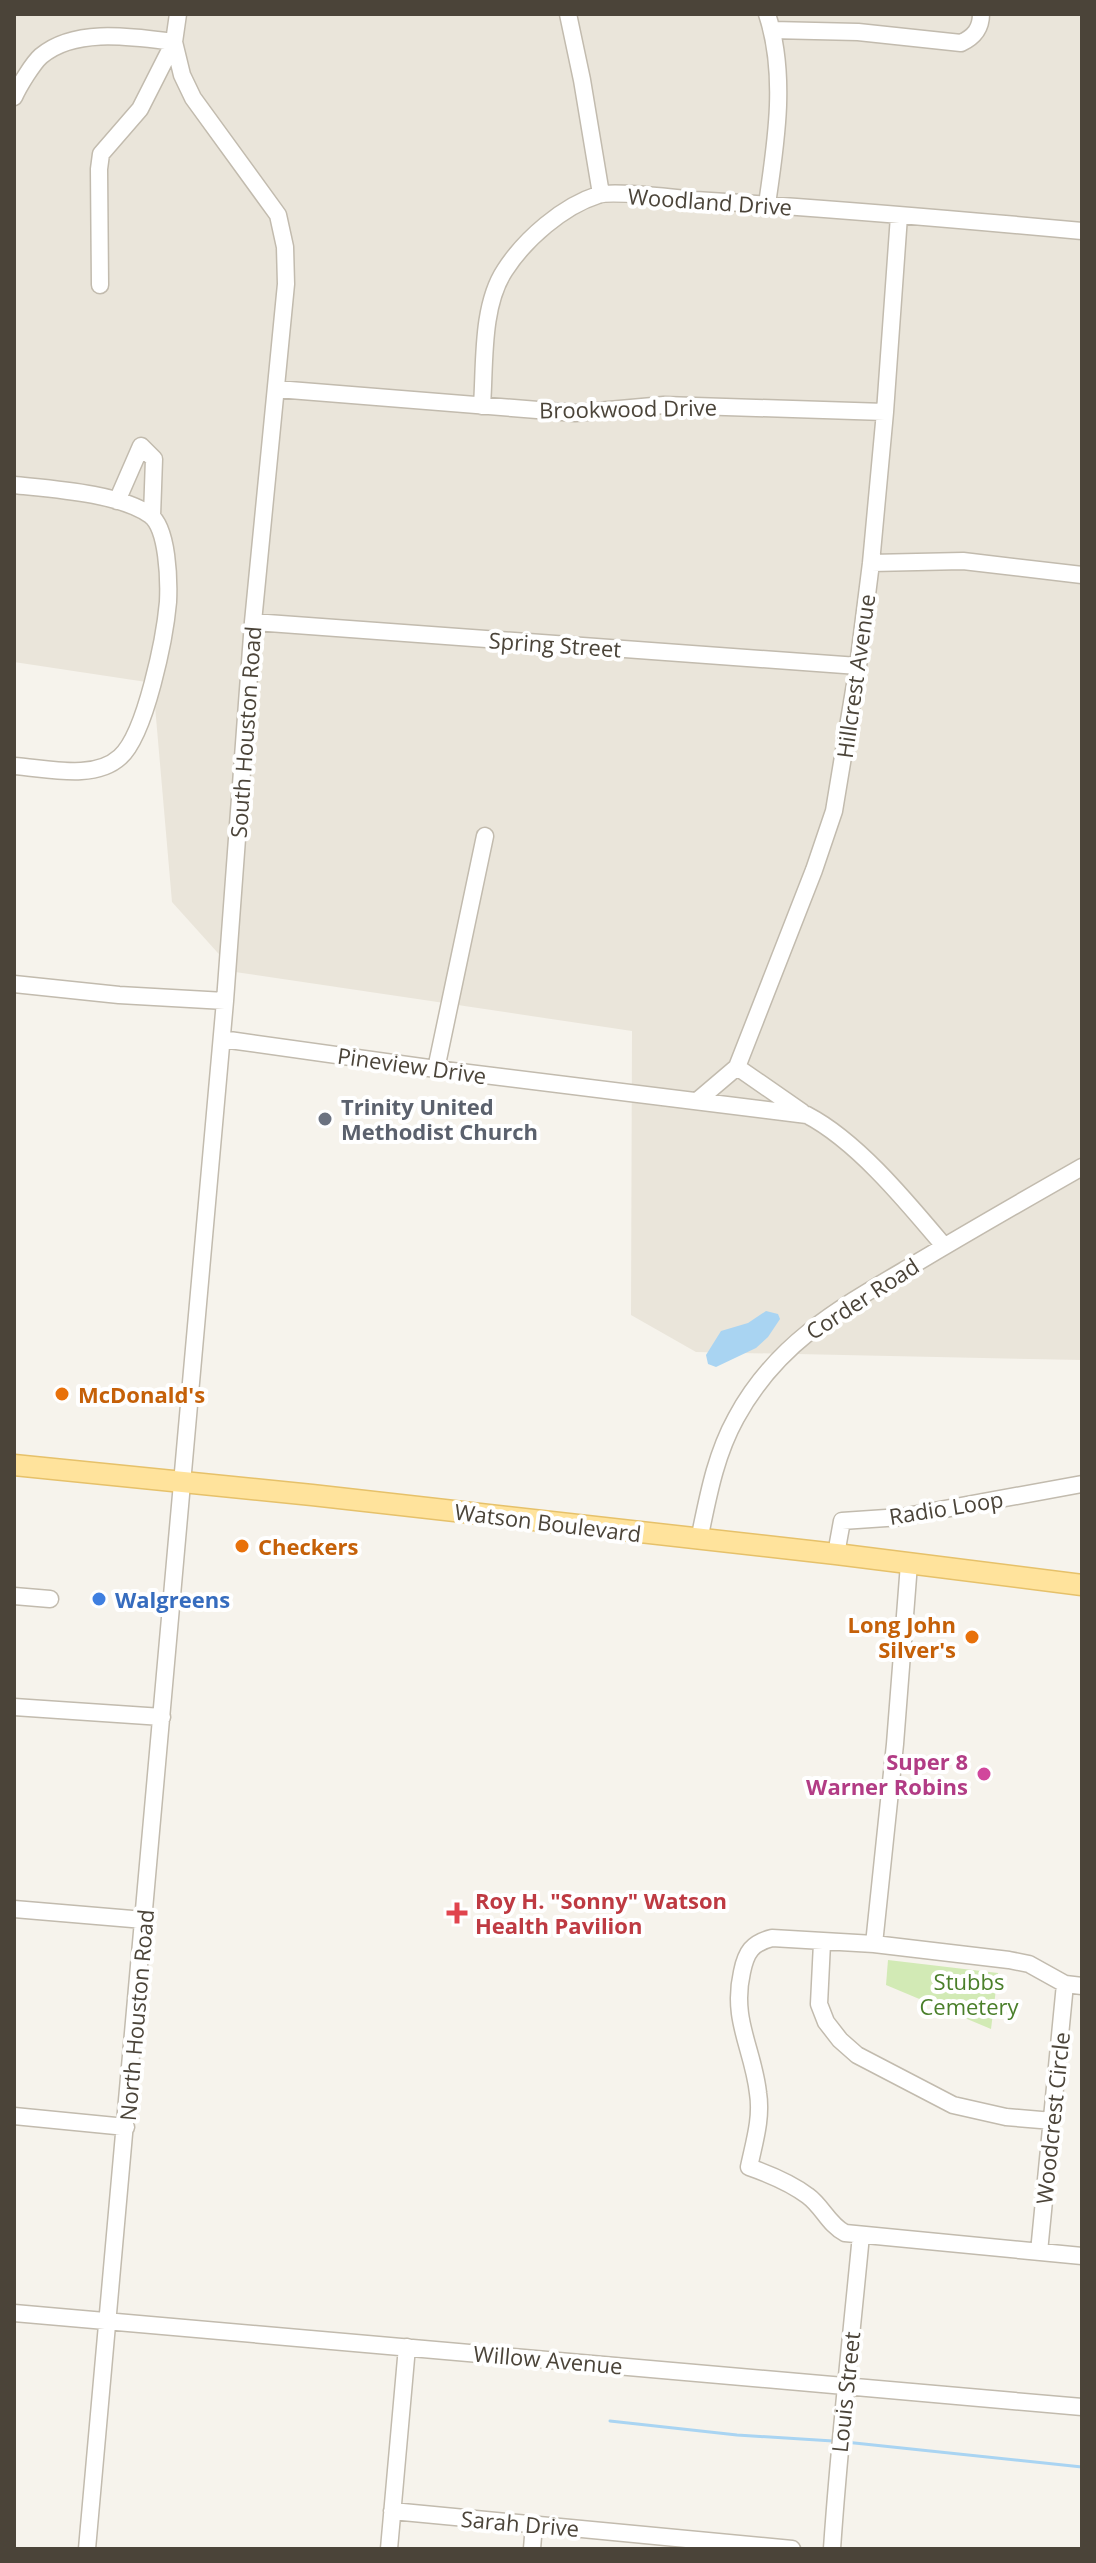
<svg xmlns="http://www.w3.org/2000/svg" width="1096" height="2563" font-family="'Open Sans',sans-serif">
<rect width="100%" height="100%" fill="#f6f3ec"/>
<path fill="#eae5da" d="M 14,14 L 1082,14 L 1082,1360 L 696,1352 L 631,1315 L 632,1031 L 235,972 L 172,902 L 153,683 L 14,662 Z"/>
<path fill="#d2eab5" d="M 888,1960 L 998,1973 L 991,2029 L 886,1985 Z"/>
<path fill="#a9d4f2" d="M 766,1311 L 778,1314 L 780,1319 L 768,1337 L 756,1348 L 716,1367 L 708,1364 L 706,1355 L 721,1331 L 748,1323 Z"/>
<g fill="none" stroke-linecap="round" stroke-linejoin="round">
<path stroke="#a9d4f2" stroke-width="3" d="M 610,2421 L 737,2435 L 833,2441
M 845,2442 L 1082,2467"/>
<g stroke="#c2bbae" stroke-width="19">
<path id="minor" d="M 568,14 L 582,80 L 601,194
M 767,14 C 787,74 776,143 767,204
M 772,30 L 858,32 L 961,43 C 974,37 981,29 981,14
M 14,97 C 19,86 33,63 41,56 C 75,27 134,37 174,42 L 140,109 L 101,154 L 99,169 L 100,285
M 277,389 L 575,413 L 664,405 L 885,412
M 482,406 C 485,364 481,306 505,270 C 525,239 563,206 598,195 C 612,190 675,198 695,200 C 824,208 953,219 1082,231
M 14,485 C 51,489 119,493 150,515 C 168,528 169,581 168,602 C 165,636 146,734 120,757 C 94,781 46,768 14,766
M 117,501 L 141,446 L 154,459 L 152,516
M 871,563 L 963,561 L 1082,575
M 253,622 L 858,666
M 14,984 L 119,995 L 225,1001
M 222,1039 L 436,1069 L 807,1115 C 857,1141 907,1202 944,1246
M 737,1067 L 802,1112
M 436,1069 L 485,836
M 697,1101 L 737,1067 L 814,870 L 834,811 L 858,666 L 871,563 L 885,412 L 899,216
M 699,1540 C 708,1497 715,1456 736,1418 C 776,1344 838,1309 908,1268 C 965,1234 1024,1200 1082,1167
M 836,1554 L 842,1521 L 901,1517 L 1082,1484
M 14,1596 L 50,1599
M 14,1707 L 162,1717
M 14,1909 L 144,1920
M 822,1943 L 819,2004 L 826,2022 L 840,2040 L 857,2055 L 953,2105 L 1006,2117 L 1053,2121
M 874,1944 L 895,1744 L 909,1564
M 1082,1986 L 1065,1984 L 1029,1964 L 1009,1960 L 874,1944 L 772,1938 C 752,1943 746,1952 742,1972 C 731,2020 753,2048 758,2093 C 762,2118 754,2143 749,2167 C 769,2174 791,2183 808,2196 C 822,2206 829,2225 845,2233 L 1082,2256
M 14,2116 L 126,2127
M 1039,2252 L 1065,1984
M 14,2313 L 1082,2407
M 392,2511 L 792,2549
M 87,2549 L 225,1001 L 253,622 L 286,284 L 285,247 L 278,215 L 193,98 L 182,75 L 174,42 L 178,14
M 389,2549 L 407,2347
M 532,2549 L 534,2524
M 832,2549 C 839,2444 851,2340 861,2235"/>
</g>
<g stroke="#e6c16a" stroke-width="23">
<path id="major" d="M 14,1465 L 312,1495 L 836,1554 L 1082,1585"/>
</g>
<use href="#minor" stroke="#fff" stroke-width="16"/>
<use href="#major" stroke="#ffe39c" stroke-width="20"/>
</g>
<circle fill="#6b7280" stroke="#fff" stroke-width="3" cx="325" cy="1119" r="8"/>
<g fill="#e8710a" stroke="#fff" stroke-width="3">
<circle cx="62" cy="1394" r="8"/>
<circle cx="242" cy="1546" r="8"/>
<circle cx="972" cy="1637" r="8"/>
</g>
<circle fill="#3f7fe0" stroke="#fff" stroke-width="3" cx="99" cy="1599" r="8"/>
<circle fill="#d1479c" stroke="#fff" stroke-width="3" cx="984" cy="1774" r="8"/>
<path fill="#e0444e" stroke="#fff" stroke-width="3" d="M453 1901h8v8h8v8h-8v8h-8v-8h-8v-8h8z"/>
<g text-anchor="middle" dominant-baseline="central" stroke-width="8" stroke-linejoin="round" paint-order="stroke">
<g font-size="22" fill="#4b4439" stroke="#fff">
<text transform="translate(710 201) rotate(4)">Woodland Drive</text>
<text transform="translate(628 408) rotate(-1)">Brookwood Drive</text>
<text transform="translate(555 644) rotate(4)">Spring Street</text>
<text transform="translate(855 676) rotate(-82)">Hillcrest Avenue</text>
<text transform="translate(245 732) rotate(-86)">South Houston Road</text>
<text transform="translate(412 1065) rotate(8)">Pineview Drive</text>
<text transform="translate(862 1298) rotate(-33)">Corder Road</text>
<text transform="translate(946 1507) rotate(-9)">Radio Loop</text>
<text transform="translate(548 1522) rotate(7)">Watson Boulevard</text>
<text transform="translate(136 2015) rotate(-85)">North Houston Road</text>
<text transform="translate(1052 2118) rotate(-84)">Woodcrest Circle</text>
<text transform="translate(548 2359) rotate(5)">Willow Avenue</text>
<text transform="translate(845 2392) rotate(-84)">Louis Street</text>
<text transform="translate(520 2523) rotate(5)">Sarah Drive</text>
</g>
<g font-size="22" font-weight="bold" fill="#5b616d" stroke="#fff" text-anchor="start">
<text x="341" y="1106">Trinity United<tspan x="341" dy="25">Methodist Church</tspan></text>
</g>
<g font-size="22" font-weight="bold" fill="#c56008" stroke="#fff" text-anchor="start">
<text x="78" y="1394">McDonald's</text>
<text x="258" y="1546">Checkers</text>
<text x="956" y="1624" text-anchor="end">Long John<tspan x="956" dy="25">Silver's</tspan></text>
</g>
<g font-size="22" font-weight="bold" fill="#366cbe" stroke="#fff" text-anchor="start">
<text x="115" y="1599">Walgreens</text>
</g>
<g font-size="22" font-weight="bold" fill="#b23c85" stroke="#fff" text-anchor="end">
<text x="968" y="1761">Super 8<tspan x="968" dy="25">Warner Robins</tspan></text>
</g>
<g font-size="22" font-weight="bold" fill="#be3a42" stroke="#fff" text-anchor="start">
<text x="475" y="1900">Roy H. "Sonny" Watson<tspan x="475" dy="25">Health Pavilion</tspan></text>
</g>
<g font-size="22" fill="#4a7f2a" stroke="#fff">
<text x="969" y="1981">Stubbs<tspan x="969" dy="25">Cemetery</tspan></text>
</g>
</g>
<rect width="1096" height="2563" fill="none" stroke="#4b4439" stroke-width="32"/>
</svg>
